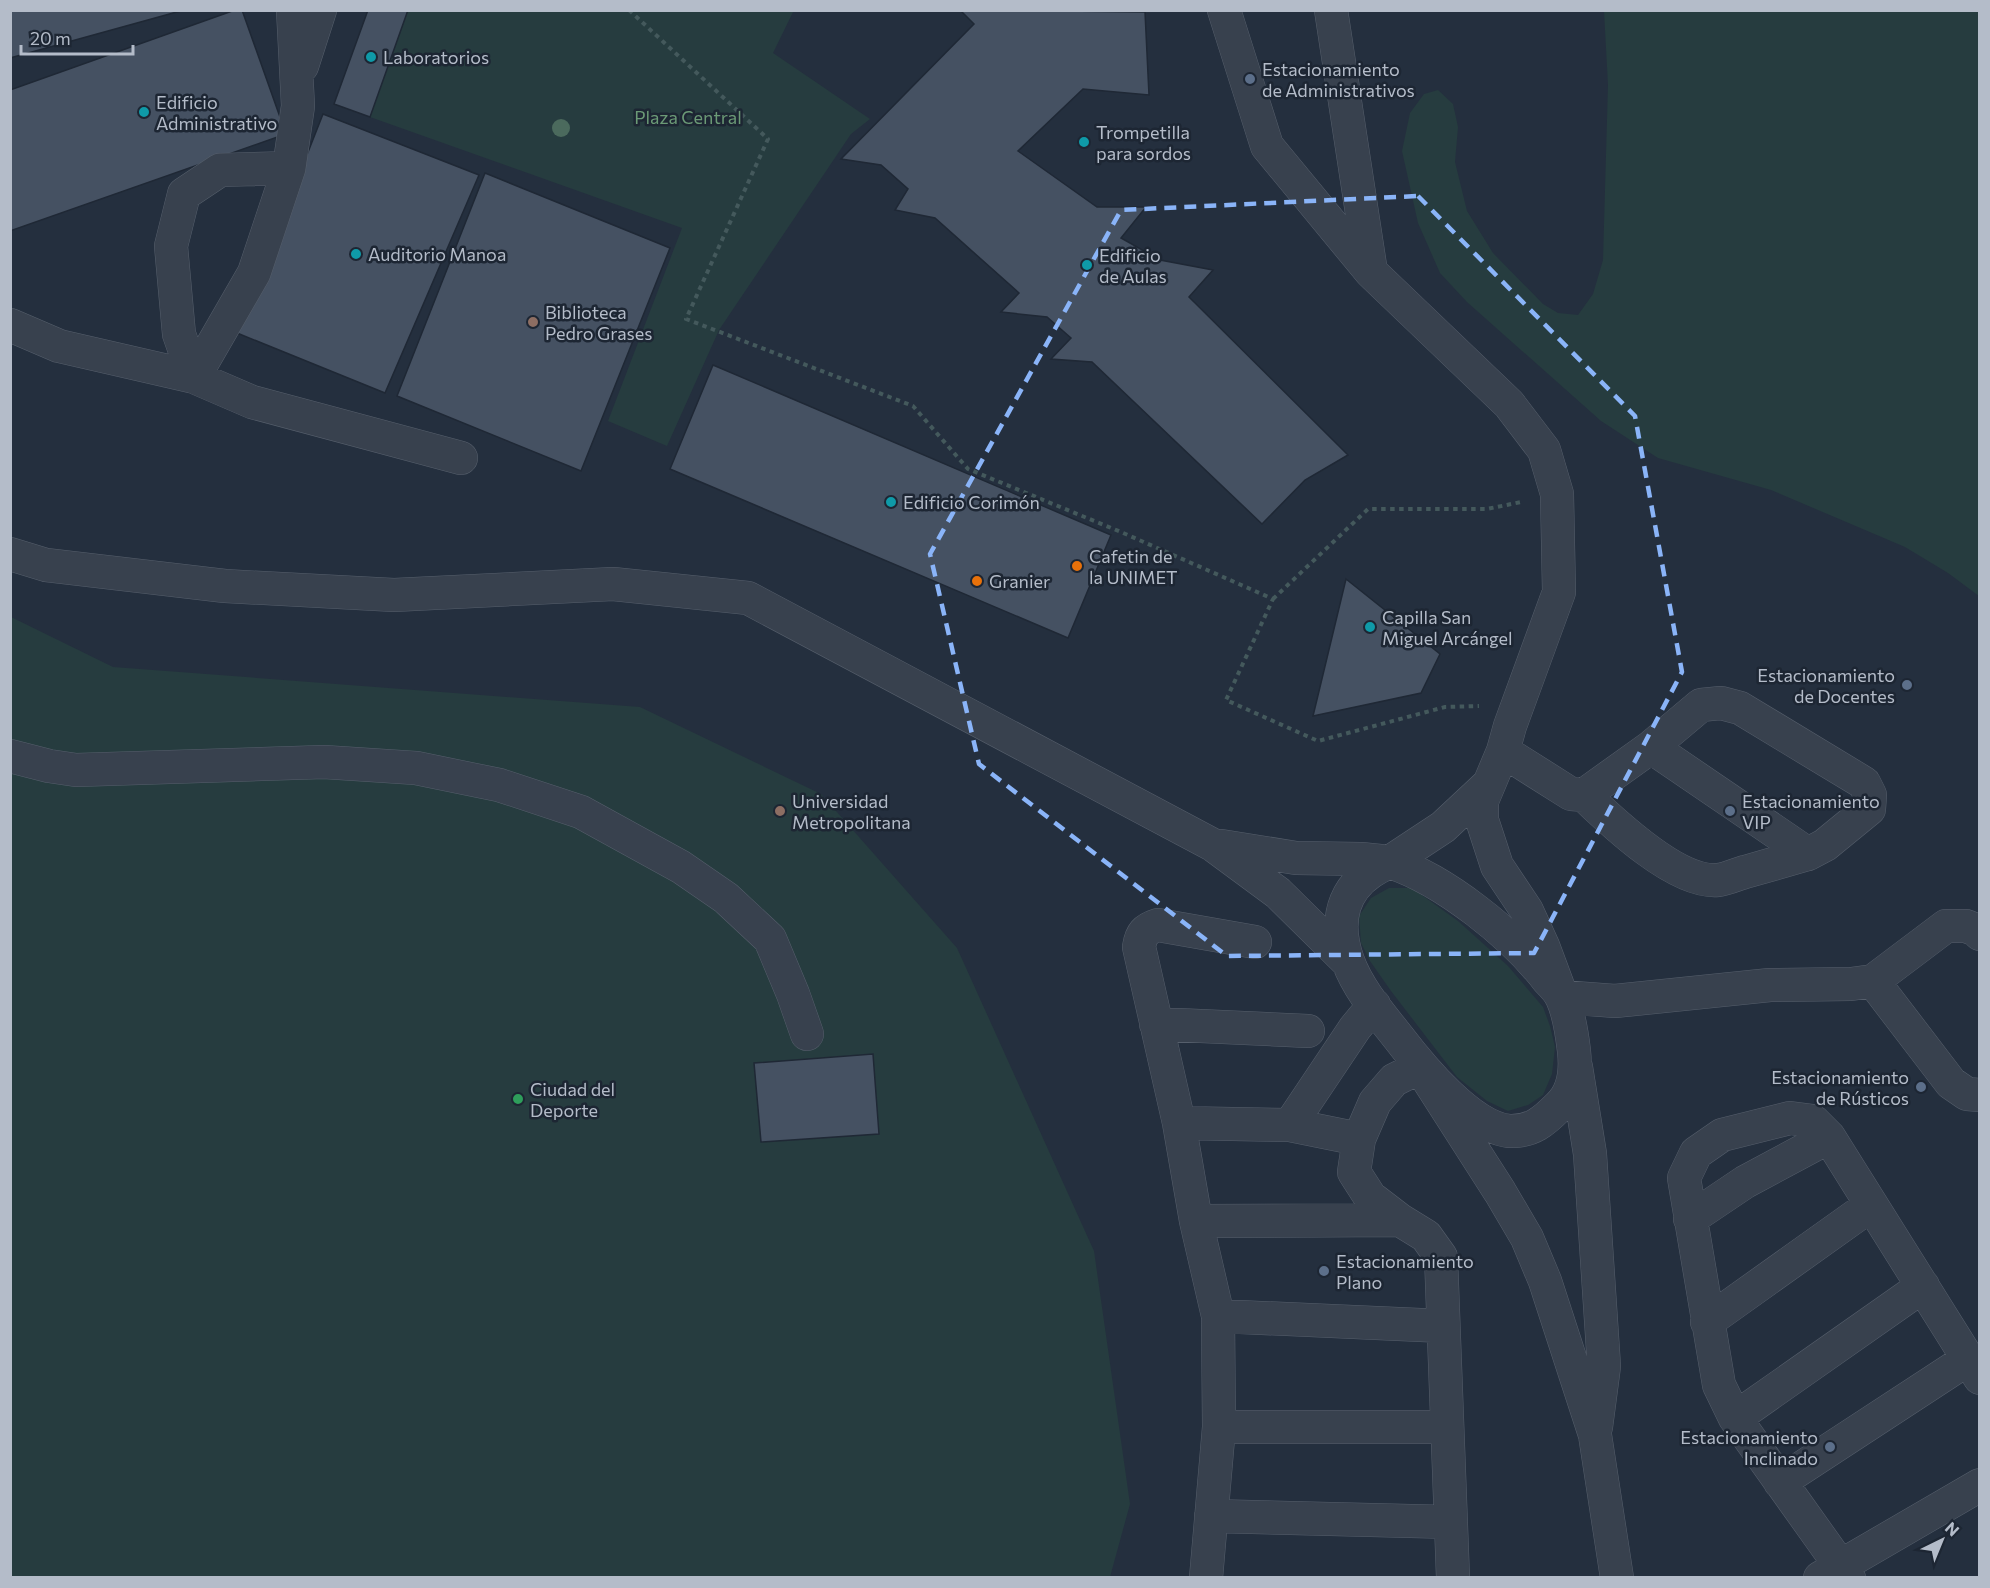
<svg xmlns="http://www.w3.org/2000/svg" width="1990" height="1588" font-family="Commissioner,sans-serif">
<rect width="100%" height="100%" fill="#242f3e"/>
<path fill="#263c3f" d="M 794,10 L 773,53 L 870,119 L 851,134 L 719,330 L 667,446 L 608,421 L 682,228 L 370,117 L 408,11 Z
M 1604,11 L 1979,11 L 1979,596 L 1948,573 L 1905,547 L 1771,490 L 1658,458 L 1601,421 L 1467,302 L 1440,273 L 1418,223 L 1402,151 L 1410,113 L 1424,94 L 1438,90 L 1453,104 L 1458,127 L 1455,162 L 1467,211 L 1493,253 L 1543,304 L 1558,313 L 1578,315 L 1593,294 L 1603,260 L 1608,85 Z
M 11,617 L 113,667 L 640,707 L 821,794 L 957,948 L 1094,1251 L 1130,1504 L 1110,1577 L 11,1578 Z
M 1389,888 L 1412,888 L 1458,921 L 1508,966 L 1543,1007 L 1550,1026 L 1555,1047 L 1552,1074 L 1543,1095 L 1528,1105 L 1508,1111 L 1487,1101 L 1457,1077 L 1391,991 L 1370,961 L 1361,943 L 1359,916 L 1371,898 Z"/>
<path fill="#455162" stroke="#1f2835" stroke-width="1.5" d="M 10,10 L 184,10 L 10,58 Z
M 235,10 L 242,10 L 286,134 L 10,231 L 10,90 Z
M 368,10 L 408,10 L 370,117 L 334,104 Z
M 960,10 L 1145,12 L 1149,95 L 1083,89 L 1018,151 L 1097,207 L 1146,207 L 1121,238 L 1160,260 L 1213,270 L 1189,297 L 1348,455 L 1305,480 L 1262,524 L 1092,362 L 1051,359 L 1071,338 L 1047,317 L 1001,312 L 1019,293 L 935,218 L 895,210 L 908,189 L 881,165 L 841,159 L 974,24 Z
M 323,114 L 479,175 L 385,393 L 237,333 Z
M 485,173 L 670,248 L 581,471 L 397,396 Z
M 713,365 L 1111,535 L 1068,638 L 670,469 Z
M 1346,579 L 1440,654 L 1421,693 L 1313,716 Z
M 873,1054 L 879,1134 L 761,1142 L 754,1063 Z"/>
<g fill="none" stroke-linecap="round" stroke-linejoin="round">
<g stroke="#565f6c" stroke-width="34">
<path id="minor" d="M 1224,10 L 1267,146 L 1371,272 L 1509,404 L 1544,450 L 1557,494 L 1559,592 L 1510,726 L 1503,751 L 1482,801 L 1482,820 L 1497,866 L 1527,911 L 1543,946 L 1562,997 L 1615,1001 L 1770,985 L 1851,984 L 1873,981 L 1946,926 L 1966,926 L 1976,930 L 1980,934
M 1331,10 L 1371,272
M 302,66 L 320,10
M 289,168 L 220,170 L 184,194 L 171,246 L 179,334 L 194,377 L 254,273 L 289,168 L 298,106 L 293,10
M 10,325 L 59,346 L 194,377 L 252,402 L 461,458
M 10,554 L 46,565 L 225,586 L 394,595 L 613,584 L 748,598 L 1213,845 L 1278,893 L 1348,962
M 1503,751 L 1571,794 L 1584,795 L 1651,747 L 1808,854 L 1825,845 L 1869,809 L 1870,795 L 1864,783 L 1740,708 L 1721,703 L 1701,705 L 1651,747
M 10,756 L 49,766 L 76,770 L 324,762 L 416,768 L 499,785 L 581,812 L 681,867 L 726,898 L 770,939 L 793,994 L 807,1034
M 1584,795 C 1612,822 1677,884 1718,880 C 1727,879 1737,874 1745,872 C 1766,866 1787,860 1808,854
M 1221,846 L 1296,858 L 1361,859 L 1390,862 L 1443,827 L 1488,785
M 1390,862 C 1445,880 1513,935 1548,980 C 1553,985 1559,991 1562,998 C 1569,1013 1572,1034 1574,1051 C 1576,1069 1574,1092 1559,1106 C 1544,1121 1532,1132 1509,1131 C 1470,1127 1421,1067 1398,1037 C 1380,1014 1358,989 1348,961 C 1332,916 1345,880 1390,862 Z
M 1873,981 L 1951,1083 L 1967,1094 L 1980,1095
M 1156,1024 L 1308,1031
M 1576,1067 L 1590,1154 L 1604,1366 L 1596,1427
M 1179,1123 L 1139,947 C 1141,934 1145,929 1158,925 L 1255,942
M 1290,1125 L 1359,1139
M 1690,1219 L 1745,1182 L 1829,1137
M 1196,1221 L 1400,1220
M 1218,1316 L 1443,1326
M 1707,1322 L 1871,1205
M 1735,1418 L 1923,1286
M 1219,1427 L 1447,1427
M 1780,1482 L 1968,1359
M 1211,1516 L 1451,1522
M 1206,1578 L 1219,1427 L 1218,1316 L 1196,1221 L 1179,1123 L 1290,1125 L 1355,1028 L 1374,1005
M 1453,1578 L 1441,1257 L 1426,1236 L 1400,1220 L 1370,1197 L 1354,1172 L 1359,1139 L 1375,1102 L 1394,1080 L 1420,1067 L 1500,1192 L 1527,1238 L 1545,1281 L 1595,1435 L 1617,1578
M 1820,1578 L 1980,1485
M 1849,1578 L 1735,1418 L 1719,1385 L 1684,1178 L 1696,1153 L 1722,1135 L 1790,1118 L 1813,1121 L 1829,1137 L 1980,1378"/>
</g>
<path stroke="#44595c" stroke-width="4" stroke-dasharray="4.5 4.5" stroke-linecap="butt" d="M 629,10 L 768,139 L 686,319 L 913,406 L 968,469 L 1121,532 L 1273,599 L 1226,700 L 1318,741 L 1445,707 L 1479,706
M 1273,599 L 1368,509 L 1487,509 L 1521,502"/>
<use href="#minor" stroke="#38414e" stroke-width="33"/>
</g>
<circle fill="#4b6a5d" cx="561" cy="128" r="9"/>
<path fill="none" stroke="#8ab4f8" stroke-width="4.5" stroke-dasharray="12 8" stroke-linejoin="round" d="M 1418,196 L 1635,416 L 1682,672 L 1534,953 L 1227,956 L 979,764 L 930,554 L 1121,210 Z"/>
<g fill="#0f9aa8" stroke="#1d2633" stroke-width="2">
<circle cx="371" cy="57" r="6"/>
<circle cx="144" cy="112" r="6"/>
<circle cx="1084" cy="142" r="6"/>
<circle cx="356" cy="254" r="6"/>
<circle cx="1087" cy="265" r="6"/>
<circle cx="891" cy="502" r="6"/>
<circle cx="1370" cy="627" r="6"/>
</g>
<g fill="#5c6f8a" stroke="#1d2633" stroke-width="2">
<circle cx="1250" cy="79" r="6"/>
<circle cx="1907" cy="685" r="6"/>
<circle cx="1730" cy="811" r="6"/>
<circle cx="1921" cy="1087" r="6"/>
<circle cx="1324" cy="1271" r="6"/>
<circle cx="1830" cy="1447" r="6"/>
</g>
<g fill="#8d6e63" stroke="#1d2633" stroke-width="2">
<circle cx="533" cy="322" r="6"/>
<circle cx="780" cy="811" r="6"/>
</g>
<g fill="#e8710a" stroke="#1d2633" stroke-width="2">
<circle cx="1077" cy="566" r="6"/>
<circle cx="977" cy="581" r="6"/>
</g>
<circle fill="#2e9e5b" stroke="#1d2633" stroke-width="2" cx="518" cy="1099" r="6"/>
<g text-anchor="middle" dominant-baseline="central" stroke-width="5" stroke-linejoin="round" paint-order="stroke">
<g font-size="18" fill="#b4bcc9" stroke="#1d2633" text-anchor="start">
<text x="383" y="57">Laboratorios</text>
<text x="1262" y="69">Estacionamiento<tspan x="1262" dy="21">de Administrativos</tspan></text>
<text x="156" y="102">Edificio<tspan x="156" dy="21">Administrativo</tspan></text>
<text x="1096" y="132">Trompetilla<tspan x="1096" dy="21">para sordos</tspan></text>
<text x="368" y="254">Auditorio Manoa</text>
<text x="1099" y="255">Edificio<tspan x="1099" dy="21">de Aulas</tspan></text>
<text x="545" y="312">Biblioteca<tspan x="545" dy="21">Pedro Grases</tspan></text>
<text x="903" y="502">Edificio Corimón</text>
<text x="1089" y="556">Cafetin de<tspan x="1089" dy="21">la UNIMET</tspan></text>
<text x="989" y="581">Granier</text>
<text x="1382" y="617">Capilla San<tspan x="1382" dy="21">Miguel Arcángel</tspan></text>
<text x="1895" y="675" text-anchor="end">Estacionamiento<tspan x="1895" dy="21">de Docentes</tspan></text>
<text x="792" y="801">Universidad<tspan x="792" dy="21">Metropolitana</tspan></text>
<text x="1742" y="801">Estacionamiento<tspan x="1742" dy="21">VIP</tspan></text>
<text x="1909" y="1077" text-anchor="end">Estacionamiento<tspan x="1909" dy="21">de Rústicos</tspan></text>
<text x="530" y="1089">Ciudad del<tspan x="530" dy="21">Deporte</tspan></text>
<text x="1336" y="1261">Estacionamiento<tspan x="1336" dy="21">Plano</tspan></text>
<text x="1818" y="1437" text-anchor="end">Estacionamiento<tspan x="1818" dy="21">Inclinado</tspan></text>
</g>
<g font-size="18" fill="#6b9a76" stroke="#1d2633">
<text x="688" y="117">Plaza Central</text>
</g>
</g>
<rect width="1990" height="1588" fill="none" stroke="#b4bcc9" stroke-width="24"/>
<g transform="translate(1942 1540) rotate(43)" stroke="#1d2633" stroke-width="4.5" paint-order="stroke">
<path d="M0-4.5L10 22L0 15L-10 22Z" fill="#b4bcc9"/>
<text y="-9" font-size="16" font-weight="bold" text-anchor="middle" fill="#b4bcc9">N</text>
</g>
<path d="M21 45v9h112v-9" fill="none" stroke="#b4bcc9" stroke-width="3"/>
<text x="30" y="45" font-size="18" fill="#b4bcc9" stroke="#1d2633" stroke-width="4.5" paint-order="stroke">20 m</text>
</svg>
